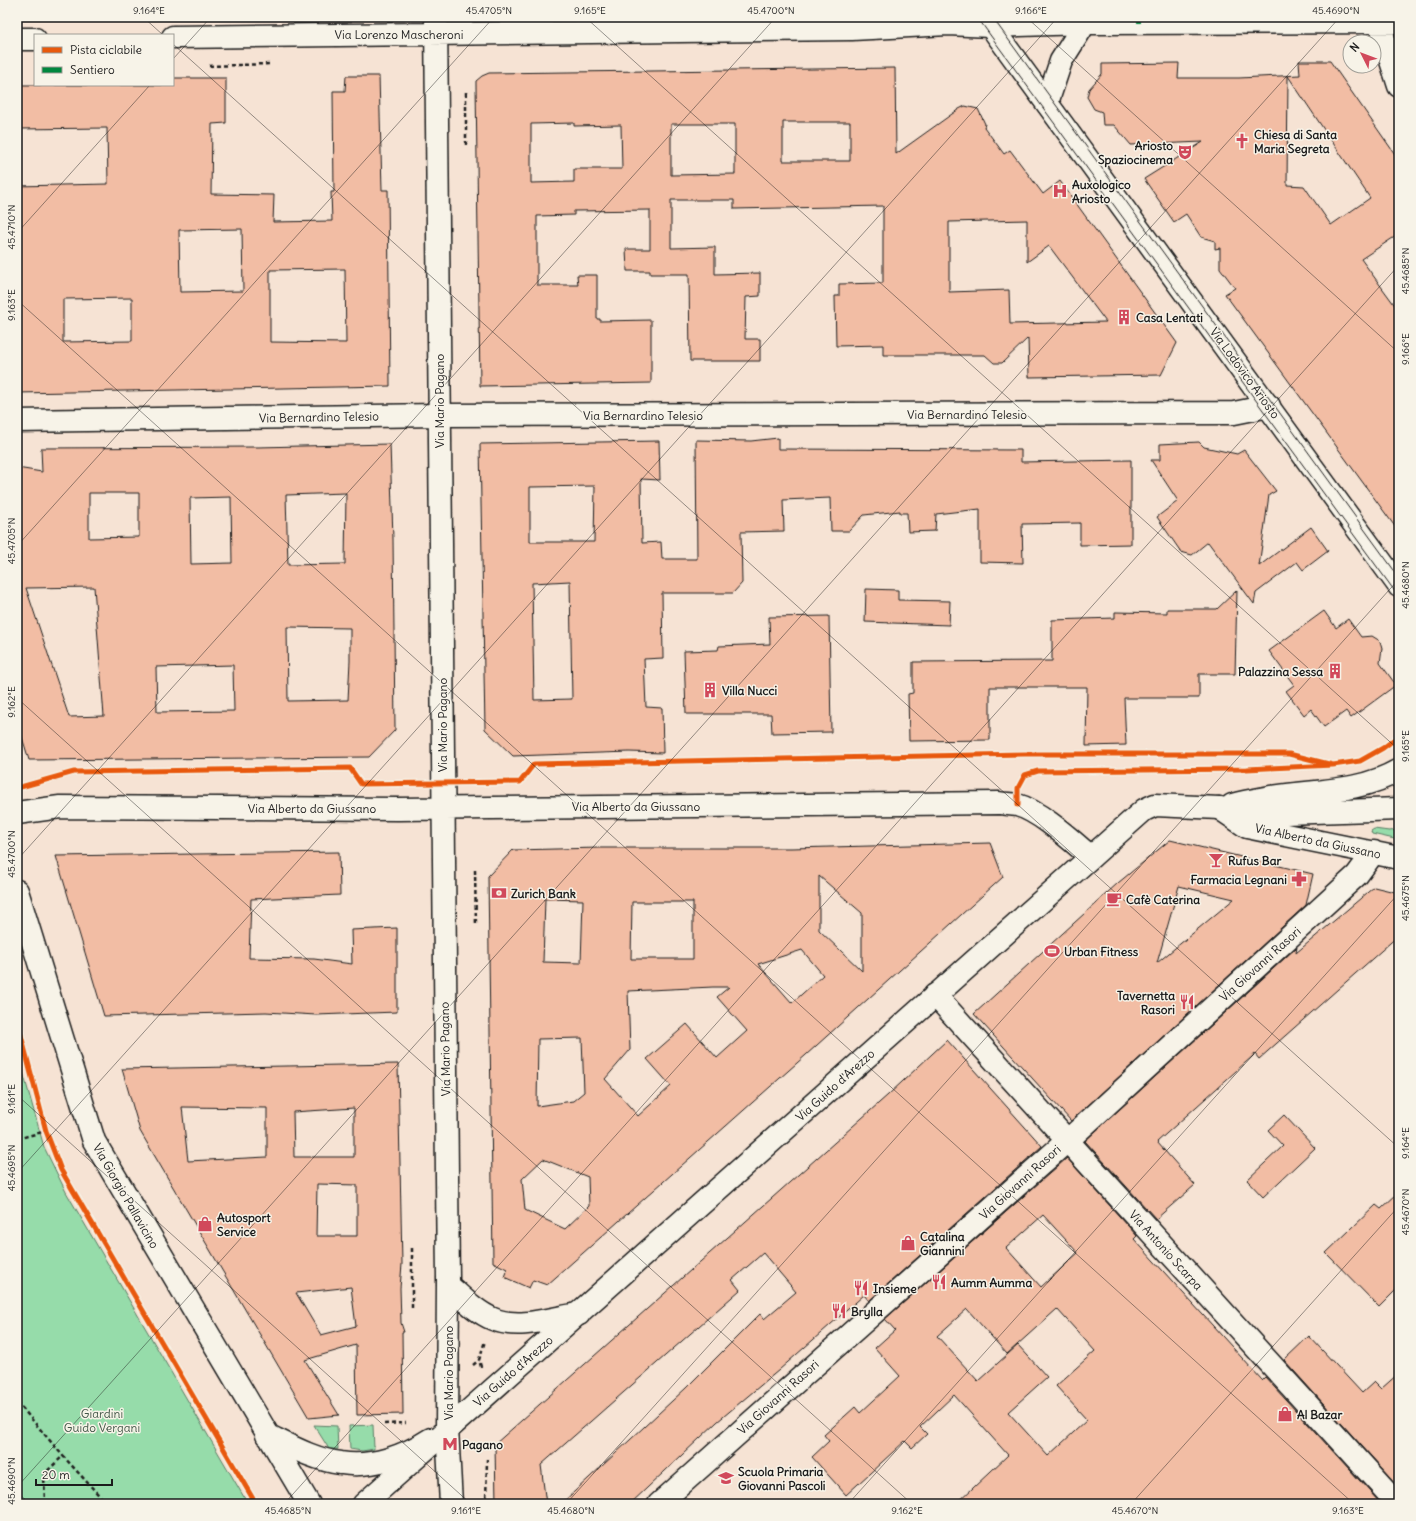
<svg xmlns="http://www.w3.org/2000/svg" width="1416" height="1521" font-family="Delius,sans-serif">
<rect width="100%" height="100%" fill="#f6e3d4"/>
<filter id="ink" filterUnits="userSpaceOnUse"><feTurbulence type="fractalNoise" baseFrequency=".025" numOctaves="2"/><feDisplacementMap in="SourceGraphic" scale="8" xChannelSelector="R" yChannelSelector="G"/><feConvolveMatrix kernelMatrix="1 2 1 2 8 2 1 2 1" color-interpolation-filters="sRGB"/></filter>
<g filter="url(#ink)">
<path fill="#96dcaa" stroke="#597c63" d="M 1374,829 L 1389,831 L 1399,830 L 1399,840 L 1372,834 L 1371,831 Z
M 17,1051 L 44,1147 L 66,1192 L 248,1504 L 17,1504 Z
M 314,1425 L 337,1426 L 338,1449 L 329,1449 Z
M 373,1425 L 374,1449 L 362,1451 L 350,1449 L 349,1426 Z"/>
<path fill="#f2bda4" stroke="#1c1c1c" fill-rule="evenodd" d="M 1299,61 L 1330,61 L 1399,160 L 1399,234 L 1361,259 L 1399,311 L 1399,532 L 1225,294 L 1235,288 L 1220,268 L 1220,248 L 1215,249 L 1215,241 L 1201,237 L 1186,214 L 1174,222 L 1144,179 L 1203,142 L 1131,145 L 1114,125 L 1103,125 L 1102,112 L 1094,109 L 1087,97 L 1089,89 L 1102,74 L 1102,64 L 1179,63 L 1178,78 L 1239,78 L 1300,75 ZM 1288,76 L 1370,198 L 1331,225 L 1304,186 L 1287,185 Z
M 895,68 L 896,154 L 959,109 L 965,106 L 978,109 L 985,124 L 984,127 L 1004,154 L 1010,150 L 1043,194 L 1060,181 L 1177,343 L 1161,375 L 1029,377 L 1028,338 L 1002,363 L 994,363 L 985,355 L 883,355 L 883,345 L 836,346 L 835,296 L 839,296 L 839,284 L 883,283 L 883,206 L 734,209 L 734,200 L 671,200 L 671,248 L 715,247 L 715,274 L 760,273 L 760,296 L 746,297 L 745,339 L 760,339 L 760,361 L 690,361 L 689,274 L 650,274 L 650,271 L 627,271 L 626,249 L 650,249 L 650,210 L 574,211 L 574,215 L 537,216 L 537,285 L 578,285 L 577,275 L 597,275 L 597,319 L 600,319 L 600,321 L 651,320 L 651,383 L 480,386 L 476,85 L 476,81 L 482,76 L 489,73 ZM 783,122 L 850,122 L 850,161 L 783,161 ZM 574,123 L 574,126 L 621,125 L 622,169 L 574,169 L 574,182 L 531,183 L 531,124 ZM 671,124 L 735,124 L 735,174 L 671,175 ZM 1027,220 L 1027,262 L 1049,246 L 1106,322 L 1010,324 L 1009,290 L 949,292 L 949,222 Z
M 346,76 L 379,76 L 382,190 L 388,190 L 390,386 L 17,393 L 17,186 L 108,184 L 107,128 L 17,129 L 17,85 L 173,85 L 173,78 L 226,78 L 226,123 L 212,124 L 211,194 L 274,195 L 273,222 L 332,221 L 331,192 L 334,192 L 333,91 L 345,91 ZM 242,229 L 243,291 L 180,292 L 179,230 ZM 345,269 L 346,343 L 270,342 L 270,270 ZM 132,298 L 132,341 L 63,342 L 63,299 Z
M 778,438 L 778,449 L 1021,450 L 1021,462 L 1131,460 L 1131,544 L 1080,545 L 1080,523 L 1022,524 L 1023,563 L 980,562 L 980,509 L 936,514 L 935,531 L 908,532 L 907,513 L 900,513 L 900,511 L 864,515 L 849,531 L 831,531 L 830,498 L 783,500 L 784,531 L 741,532 L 742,583 L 733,593 L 662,593 L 663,658 L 644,659 L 646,707 L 662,708 L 663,753 L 629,752 L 513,756 L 485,729 L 480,444 L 659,441 L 660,480 L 641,479 L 642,543 L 661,542 L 662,559 L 697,559 L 696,440 L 751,441 ZM 595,486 L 594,542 L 530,542 L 530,487 ZM 570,581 L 572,699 L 534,700 L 532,583 Z
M 1199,442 L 1204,447 L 1237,454 L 1244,450 L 1276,491 L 1269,495 L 1259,566 L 1311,527 L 1328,551 L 1303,570 L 1297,562 L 1256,593 L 1254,604 L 1208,542 L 1192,555 L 1181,552 L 1157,517 L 1178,501 L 1151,460 L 1160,460 L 1160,444 Z
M 390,444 L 393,539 L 395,730 L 369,757 L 29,760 L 17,721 L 17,468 L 42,472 L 41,448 L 258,447 ZM 89,493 L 139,493 L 139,537 L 89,538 ZM 346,493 L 345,564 L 288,565 L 286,495 ZM 231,497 L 232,563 L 191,564 L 190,498 ZM 94,587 L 104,716 L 69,717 L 26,588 ZM 287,627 L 350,628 L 350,661 L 348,700 L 288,701 ZM 233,665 L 234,711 L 157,712 L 156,667 Z
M 866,589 L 898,590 L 898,600 L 950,601 L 949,625 L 865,622 Z
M 1237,590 L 1235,674 L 1199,674 L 1199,698 L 1124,698 L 1126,745 L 1086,746 L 1087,687 L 990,687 L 990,740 L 909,741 L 908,694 L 913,693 L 913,662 L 1052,661 L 1052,620 L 1115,618 L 1115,612 L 1167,613 L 1167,609 L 1217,609 Z
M 1324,611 L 1336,628 L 1348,619 L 1361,637 L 1372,636 L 1380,641 L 1382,648 L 1380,663 L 1396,685 L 1351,718 L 1346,711 L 1324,727 L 1311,709 L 1304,715 L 1286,691 L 1294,685 L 1269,651 Z
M 829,616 L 831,732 L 772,733 L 771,714 L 686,714 L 684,651 L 718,650 L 719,646 L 770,644 L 769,617 Z
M 1170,840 L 1313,874 L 1306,905 L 1071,1121 L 974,1014 L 1118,883 ZM 1179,886 L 1234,899 L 1157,963 Z
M 990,843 L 1003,877 L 806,1055 L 547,1285 L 533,1280 L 529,1288 L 504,1277 L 507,1269 L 493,1262 L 488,876 L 513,850 L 600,848 L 791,848 ZM 819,876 L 862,913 L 862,971 L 819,930 ZM 545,899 L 583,900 L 581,963 L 543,962 ZM 632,902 L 693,902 L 693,959 L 631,959 ZM 802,950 L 823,975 L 792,1003 L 758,964 ZM 713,987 L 729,987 L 717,997 L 747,1031 L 717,1058 L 687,1024 L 647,1059 L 671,1086 L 638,1116 L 605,1079 L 630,1050 L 628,991 ZM 582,1038 L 584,1092 L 573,1101 L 537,1106 L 538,1039 ZM 543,1159 L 588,1177 L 589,1206 L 565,1229 L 525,1210 L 522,1179 Z
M 339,852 L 340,895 L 251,899 L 249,958 L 314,959 L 352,964 L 351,930 L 397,928 L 397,1012 L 316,1015 L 266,1012 L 104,1016 L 56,856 Z
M 1374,887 L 1399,893 L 1399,935 L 1259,1059 L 1255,1054 L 1157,1142 L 1195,1185 L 1156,1219 L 1085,1141 L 1297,947 L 1296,953 Z
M 947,1040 L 1042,1146 L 869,1301 L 864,1295 L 779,1370 L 717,1422 L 630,1504 L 561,1504 L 686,1388 L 760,1314 L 764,1319 L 796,1292 L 763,1253 L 732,1280 L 740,1290 L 541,1465 L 546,1504 L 496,1504 L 495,1444 L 888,1095 Z
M 398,1064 L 402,1264 L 400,1288 L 401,1323 L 404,1332 L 402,1332 L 403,1414 L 357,1415 L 356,1345 L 305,1360 L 339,1415 L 309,1418 L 140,1131 L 122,1069 ZM 182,1107 L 267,1108 L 267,1157 L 188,1161 ZM 354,1108 L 354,1157 L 294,1157 L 293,1112 ZM 317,1184 L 357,1185 L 357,1236 L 316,1236 ZM 351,1287 L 356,1326 L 321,1335 L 296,1293 Z
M 1284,1115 L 1315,1148 L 1263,1197 L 1247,1180 L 1283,1146 L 1268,1130 Z
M 1067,1158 L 1137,1236 L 1134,1239 L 1262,1380 L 1265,1377 L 1381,1504 L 956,1504 L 1008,1455 L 954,1395 L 920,1427 L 927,1434 L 912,1448 L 905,1441 L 846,1495 L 812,1457 L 829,1441 L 824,1435 L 855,1407 L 860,1413 L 900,1376 L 875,1348 L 895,1330 L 885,1319 ZM 1043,1215 L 1078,1253 L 1041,1287 L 1006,1248 ZM 967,1309 L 1007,1354 L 1057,1309 L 1095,1351 L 1056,1386 L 1087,1420 L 1048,1456 L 1008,1412 L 1047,1377 L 1018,1345 L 978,1381 L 937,1336 Z
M 1399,1192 L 1399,1287 L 1379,1307 L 1326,1253 L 1376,1205 L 1381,1209 Z
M 1309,1336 L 1362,1393 L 1374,1382 L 1381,1389 L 1399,1373 L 1399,1487 L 1284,1360 Z"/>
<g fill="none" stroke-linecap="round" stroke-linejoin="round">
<g stroke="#1c1c1c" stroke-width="25">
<path id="minor" d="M 436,17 L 448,1281 L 447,1428 L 451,1504
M 1383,22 L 1383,36 L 1399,86
M 173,37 L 852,29 L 948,24 L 990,26 L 1085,23 L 1399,22
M 17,39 L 35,39
M 1047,103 L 1061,61 L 1085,23
M 17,421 L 439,415 L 1234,413 L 1269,406
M 1219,808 L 1247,827 L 1399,858
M 17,813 L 60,807 L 398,809 L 999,803 C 1005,804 1011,804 1017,805 C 1040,811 1072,841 1091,857
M 17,891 L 94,1141 L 309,1504
M 935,995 L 1398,1504
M 448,1285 C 462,1297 476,1312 493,1319 C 519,1330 552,1318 579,1314
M 267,1435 C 290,1446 315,1460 341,1463 C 372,1468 405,1456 431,1439
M 659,1504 L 1067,1141 L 1357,875 L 1374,852"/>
</g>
<g stroke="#1c1c1c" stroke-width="25">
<path id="secondary" d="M 984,17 L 1399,586
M 1232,805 C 1243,802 1254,800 1265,798 C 1310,790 1358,794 1399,770
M 364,1504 L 1144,810 L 1155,805 L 1219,808 L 1261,814 L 1399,809"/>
</g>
<path stroke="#1c1c1c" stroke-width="2.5" stroke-dasharray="4 3" stroke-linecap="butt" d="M 209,66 L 269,64
M 466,92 L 466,145
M 475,870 L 476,926
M 17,1139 L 46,1131
M 412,1308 L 412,1246
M 473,1365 L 479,1360
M 481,1367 L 479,1360 L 485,1341
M 17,1402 L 63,1456 L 107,1504
M 384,1424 L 406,1423
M 45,1504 L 44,1474 L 63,1456
M 486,1504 L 487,1459"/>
<use href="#minor" stroke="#f7f3e8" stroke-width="22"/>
<use href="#secondary" stroke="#f7f3e8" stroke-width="22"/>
<path stroke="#1c1c1c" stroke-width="1" d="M 977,17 L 1399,597
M 992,17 L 1399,577"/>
<path stroke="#00873e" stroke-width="4" stroke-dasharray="8 4" stroke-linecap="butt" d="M 1139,23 L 1139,17"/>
<g stroke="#f7f3e8" stroke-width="8">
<path id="cycleway" d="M 17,788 L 74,772 L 350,768 L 361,784 L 520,782 L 534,764 L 1025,754 L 1289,754 L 1333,765
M 1018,805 L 1018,788 L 1025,775 L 1038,771 L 1247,769 L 1333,765 L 1360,761 L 1383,748 L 1399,736
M 17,1020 L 46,1131 L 61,1170 L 256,1504"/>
</g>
<use href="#cycleway" stroke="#e8590c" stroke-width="5"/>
</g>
</g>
<path fill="none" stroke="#1c1c1c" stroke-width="1" stroke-opacity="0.45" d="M 143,17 L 163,35M 585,17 L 1399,750M 1026,17 L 1399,353M 173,44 L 1399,1148M 173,59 L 211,17M 17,233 L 150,85M 17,300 L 1354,1504M 17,546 L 494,17M 17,698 L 912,1504M 17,860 L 776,17M 17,1095 L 471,1504M 17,1173 L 1058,17M 17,1487 L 1340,17M 17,1492 L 30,1504M 284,1504 L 1399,265M 566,1504 L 1399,579M 848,1504 L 1399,893M 1131,1504 L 1399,1206"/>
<defs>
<g id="church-bare" transform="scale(1.2)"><path d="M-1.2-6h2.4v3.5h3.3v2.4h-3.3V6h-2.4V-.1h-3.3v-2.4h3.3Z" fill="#d1495b" stroke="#f7f3e8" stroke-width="2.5" paint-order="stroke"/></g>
<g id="theatre-bare" transform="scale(1.2)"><path d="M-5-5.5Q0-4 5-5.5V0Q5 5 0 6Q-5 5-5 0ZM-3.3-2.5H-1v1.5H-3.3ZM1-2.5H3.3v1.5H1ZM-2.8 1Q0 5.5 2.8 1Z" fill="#d1495b" stroke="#f7f3e8" stroke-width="2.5" paint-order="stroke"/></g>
<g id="hospital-bare" transform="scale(1.2)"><path d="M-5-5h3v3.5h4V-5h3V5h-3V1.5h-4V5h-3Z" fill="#d1495b" stroke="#f7f3e8" stroke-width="2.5" paint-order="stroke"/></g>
<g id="building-bare" transform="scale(1.2)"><path d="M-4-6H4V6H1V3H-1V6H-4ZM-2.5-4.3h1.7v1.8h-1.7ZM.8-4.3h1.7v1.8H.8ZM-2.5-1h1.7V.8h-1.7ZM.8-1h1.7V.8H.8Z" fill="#d1495b" stroke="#f7f3e8" stroke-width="2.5" paint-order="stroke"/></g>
<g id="bar-bare" transform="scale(1.2)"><path d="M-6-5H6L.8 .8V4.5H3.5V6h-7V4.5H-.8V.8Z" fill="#d1495b" stroke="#f7f3e8" stroke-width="2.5" paint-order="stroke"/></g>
<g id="pharmacy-bare" transform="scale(1.2)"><path d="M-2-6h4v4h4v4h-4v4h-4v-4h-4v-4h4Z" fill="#d1495b" stroke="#f7f3e8" stroke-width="2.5" paint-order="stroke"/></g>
<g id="bank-bare" transform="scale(1.2)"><path d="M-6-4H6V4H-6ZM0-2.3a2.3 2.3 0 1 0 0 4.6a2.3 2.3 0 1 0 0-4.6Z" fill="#d1495b" stroke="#f7f3e8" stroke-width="2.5" paint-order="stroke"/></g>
<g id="cafe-bare" transform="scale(1.2)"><path d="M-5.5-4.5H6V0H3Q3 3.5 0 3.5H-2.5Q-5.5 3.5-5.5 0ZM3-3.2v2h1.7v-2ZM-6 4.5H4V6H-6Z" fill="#d1495b" stroke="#f7f3e8" stroke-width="2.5" paint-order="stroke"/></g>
<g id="stadium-bare" transform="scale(1.2)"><path d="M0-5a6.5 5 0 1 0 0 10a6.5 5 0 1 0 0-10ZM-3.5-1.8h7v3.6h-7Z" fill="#d1495b" stroke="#f7f3e8" stroke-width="2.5" paint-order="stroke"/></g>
<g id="restaurant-bare" transform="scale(1.2)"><path d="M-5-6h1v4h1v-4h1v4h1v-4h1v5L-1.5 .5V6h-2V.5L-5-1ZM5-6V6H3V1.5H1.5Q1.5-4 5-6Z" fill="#d1495b" stroke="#f7f3e8" stroke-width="2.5" paint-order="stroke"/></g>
<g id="shop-bare" transform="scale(1.2)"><path d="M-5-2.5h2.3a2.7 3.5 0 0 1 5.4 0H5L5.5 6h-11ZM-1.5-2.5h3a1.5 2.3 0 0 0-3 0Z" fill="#d1495b" stroke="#f7f3e8" stroke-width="2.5" paint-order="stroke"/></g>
<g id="metro-bare" transform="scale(1.2)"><path d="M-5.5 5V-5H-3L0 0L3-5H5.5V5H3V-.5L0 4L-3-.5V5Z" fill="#d1495b" stroke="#f7f3e8" stroke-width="2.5" paint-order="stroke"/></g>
<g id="school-bare" transform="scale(1.2)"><path d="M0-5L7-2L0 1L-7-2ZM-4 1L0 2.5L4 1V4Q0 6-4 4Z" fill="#d1495b" stroke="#f7f3e8" stroke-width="2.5" paint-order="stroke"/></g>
</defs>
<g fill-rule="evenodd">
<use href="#church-bare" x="1242" y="141"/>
<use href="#theatre-bare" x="1185" y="152"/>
<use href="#hospital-bare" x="1060" y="191"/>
<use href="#building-bare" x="1124" y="317"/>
<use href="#building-bare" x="1335" y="671"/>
<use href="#building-bare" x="710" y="690"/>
<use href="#bar-bare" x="1216" y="860"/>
<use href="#pharmacy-bare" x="1299" y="879"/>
<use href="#bank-bare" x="499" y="893"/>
<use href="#cafe-bare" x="1114" y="899"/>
<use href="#stadium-bare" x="1052" y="951"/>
<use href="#restaurant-bare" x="1187" y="1002"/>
<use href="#shop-bare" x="205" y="1224"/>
<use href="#shop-bare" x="908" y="1243"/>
<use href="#restaurant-bare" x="939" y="1282"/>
<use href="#restaurant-bare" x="861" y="1288"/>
<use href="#restaurant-bare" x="839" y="1311"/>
<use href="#shop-bare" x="1285" y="1414"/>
<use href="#metro-bare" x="450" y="1444"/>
<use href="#school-bare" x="726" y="1478"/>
</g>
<g text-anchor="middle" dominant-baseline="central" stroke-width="3" stroke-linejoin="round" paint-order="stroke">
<g font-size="12" fill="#1c1c1c" stroke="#f7f3e8">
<text x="399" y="34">Via Lorenzo Mascheroni</text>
<text transform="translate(1245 373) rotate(54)">Via Lodovico Ariosto</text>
<text transform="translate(439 401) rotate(-90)">Via Mario Pagano</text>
<text x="967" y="414">Via Bernardino Telesio</text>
<text x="643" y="415">Via Bernardino Telesio</text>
<text transform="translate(319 417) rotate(-1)">Via Bernardino Telesio</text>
<text transform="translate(442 725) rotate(-90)">Via Mario Pagano</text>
<text x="636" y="806">Via Alberto da Giussano</text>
<text x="312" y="808">Via Alberto da Giussano</text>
<text transform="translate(1318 841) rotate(12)">Via Alberto da Giussano</text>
<text transform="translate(1260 964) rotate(-42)">Via Giovanni Rasori</text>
<text transform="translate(445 1049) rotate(-91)">Via Mario Pagano</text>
<text transform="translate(835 1085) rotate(-42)">Via Guido d'Arezzo</text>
<text transform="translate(1020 1182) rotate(-42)">Via Giovanni Rasori</text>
<text transform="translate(126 1196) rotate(60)">Via Giorgio Pallavicino</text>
<text transform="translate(1166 1250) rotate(48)">Via Antonio Scarpa</text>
<text transform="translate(513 1371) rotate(-41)">Via Guido d'Arezzo</text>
<text transform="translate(448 1373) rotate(-90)">Via Mario Pagano</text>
<text transform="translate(778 1397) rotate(-42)">Via Giovanni Rasori</text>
</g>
<g font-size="12" font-weight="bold" fill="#1c1c1c" stroke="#f7f3e8" text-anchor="start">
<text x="1254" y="134">Chiesa di Santa<tspan x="1254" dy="14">Maria Segreta</tspan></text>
<text x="1173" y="145" text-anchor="end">Ariosto<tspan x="1173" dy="14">Spaziocinema</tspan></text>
<text x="1072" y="184">Auxologico<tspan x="1072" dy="14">Ariosto</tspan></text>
<text x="1136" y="317">Casa Lentati</text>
<text x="1323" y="671" text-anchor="end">Palazzina Sessa</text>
<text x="722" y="690">Villa Nucci</text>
<text x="1228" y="860">Rufus Bar</text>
<text x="1287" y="879" text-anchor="end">Farmacia Legnani</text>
<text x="511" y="893">Zurich Bank</text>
<text x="1126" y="899">Cafè Caterina</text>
<text x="1064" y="951">Urban Fitness</text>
<text x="1175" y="995" text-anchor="end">Tavernetta<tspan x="1175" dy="14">Rasori</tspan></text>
<text x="217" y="1217">Autosport<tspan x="217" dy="14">Service</tspan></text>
<text x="920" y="1236">Catalina<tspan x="920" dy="14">Giannini</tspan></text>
<text x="951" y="1282">Aumm Aumma</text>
<text x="873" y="1288">Insieme</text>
<text x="851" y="1311">Brylla</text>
<text x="1297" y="1414">Al Bazar</text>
<text x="462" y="1444">Pagano</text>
<text x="738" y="1471">Scuola Primaria<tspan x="738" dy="14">Giovanni Pascoli</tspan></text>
</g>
<g font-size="12" fill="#415647" stroke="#f7f3e8">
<text x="102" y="1413">Giardini<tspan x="102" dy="14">Guido Vergani</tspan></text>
</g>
</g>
<rect width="1416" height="1521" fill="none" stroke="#f7f3e8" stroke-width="44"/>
<rect x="34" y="34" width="140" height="52" fill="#f7f3e8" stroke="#9f9d96"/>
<rect x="42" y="47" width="20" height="6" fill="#e8590c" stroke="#9f9d96"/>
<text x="70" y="54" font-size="12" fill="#1c1c1c">Pista ciclabile</text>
<rect x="42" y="67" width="20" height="6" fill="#00873e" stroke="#9f9d96"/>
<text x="70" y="74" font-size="12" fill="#1c1c1c">Sentiero</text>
<g transform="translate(1362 54) rotate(312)"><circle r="19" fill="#f7f3e8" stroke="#9f9d96"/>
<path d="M0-3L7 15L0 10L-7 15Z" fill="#d1495b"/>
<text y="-6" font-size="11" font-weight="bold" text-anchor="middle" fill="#1c1c1c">N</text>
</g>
<path d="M36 1479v6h76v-6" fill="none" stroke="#1c1c1c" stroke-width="2"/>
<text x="42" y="1479" font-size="12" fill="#1c1c1c" stroke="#f7f3e8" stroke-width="3" paint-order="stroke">20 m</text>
<rect x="22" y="22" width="1372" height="1477" fill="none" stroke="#1c1c1c" stroke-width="1.5"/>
<g font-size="10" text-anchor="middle" fill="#1c1c1c">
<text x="149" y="14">9.164°E</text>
<text x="489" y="14">45.4705°N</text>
<text x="590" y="14">9.165°E</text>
<text x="771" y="14">45.4700°N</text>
<text x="1031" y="14">9.166°E</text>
<text x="1336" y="14">45.4690°N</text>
<text transform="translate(11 227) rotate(-90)" y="4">45.4710°N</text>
<text transform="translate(1405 271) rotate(-90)" y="4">45.4685°N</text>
<text transform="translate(11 305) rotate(-90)" y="4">9.163°E</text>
<text transform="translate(1405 349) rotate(-90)" y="4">9.166°E</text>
<text transform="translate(11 541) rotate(-90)" y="4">45.4705°N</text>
<text transform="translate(1405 585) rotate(-90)" y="4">45.4680°N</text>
<text transform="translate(11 702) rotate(-90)" y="4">9.162°E</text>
<text transform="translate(1405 746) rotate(-90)" y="4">9.165°E</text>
<text transform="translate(11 854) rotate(-90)" y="4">45.4700°N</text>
<text transform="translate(1405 898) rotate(-90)" y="4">45.4675°N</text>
<text transform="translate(11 1099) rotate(-90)" y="4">9.161°E</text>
<text transform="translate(1405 1143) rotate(-90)" y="4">9.164°E</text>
<text transform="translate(11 1168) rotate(-90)" y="4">45.4695°N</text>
<text transform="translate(1405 1212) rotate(-90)" y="4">45.4670°N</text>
<text transform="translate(11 1481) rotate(-90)" y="4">45.4690°N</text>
<text x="288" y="1514">45.4685°N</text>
<text x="466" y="1514">9.161°E</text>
<text x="571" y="1514">45.4680°N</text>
<text x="907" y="1514">9.162°E</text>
<text x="1135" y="1514">45.4670°N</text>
<text x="1348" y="1514">9.163°E</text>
</g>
</svg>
